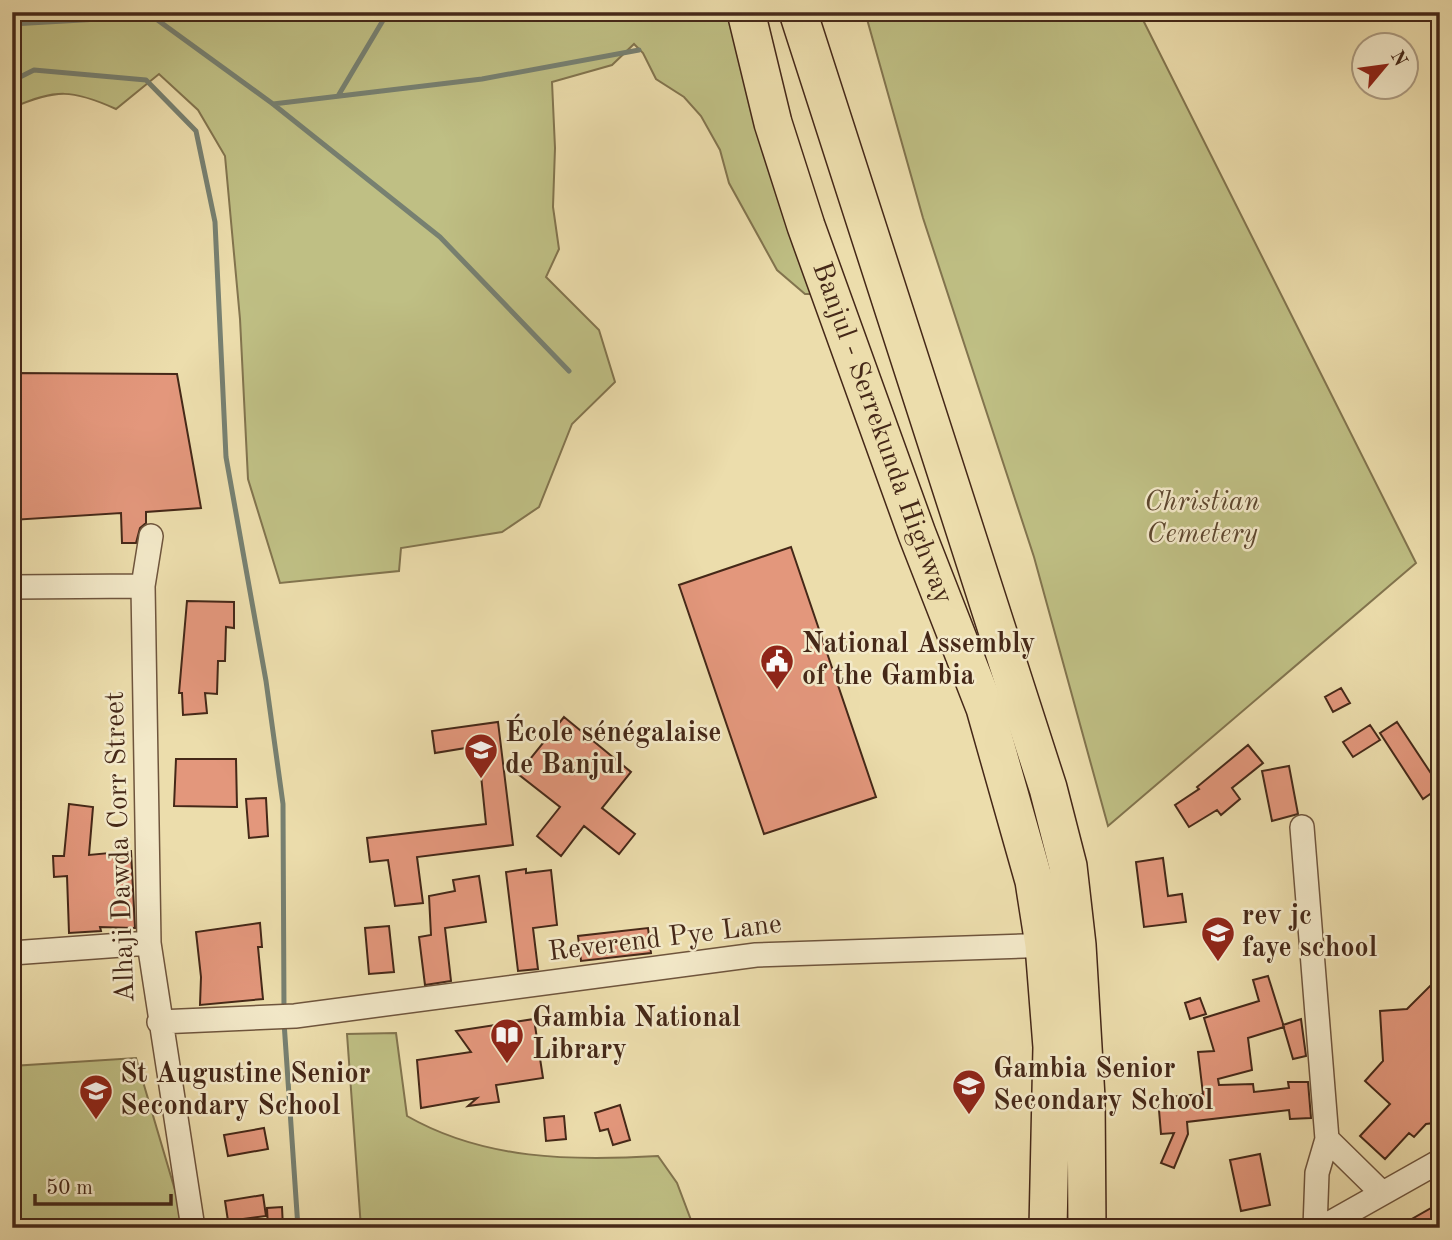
<svg xmlns="http://www.w3.org/2000/svg" width="1452" height="1240" font-family="'Old Standard TT',serif">
<rect width="100%" height="100%" fill="#ecddac"/>
<filter id="stains"><feTurbulence type="fractalNoise" baseFrequency=".00286" numOctaves="4"/><feColorMatrix values="0 0 0 0 .2 0 0 0 0 .09 0 0 0 0 .02 0 0 0 .5 -.17"/></filter>
<radialGradient id="worn" r=".72"><stop offset=".6" stop-color="#630" stop-opacity="0"/><stop offset="1" stop-color="#630" stop-opacity=".3"/></radialGradient>
<path fill="#bfbf84" stroke="#82744e" stroke-width="2" d="M 12,12 L 727,12 L 813,290 L 810,294 L 805,294 L 777,270 L 729,183 L 720,150 L 701,116 L 684,97 L 656,79 L 643,53 L 634,44 L 612,65 L 552,82 L 555,148 L 553,207 L 559,249 L 546,277 L 599,330 L 615,382 L 572,424 L 539,507 L 502,532 L 401,548 L 399,571 L 280,583 L 248,479 L 240,319 L 225,156 L 198,110 L 159,74 L 116,109 C 72,89 56,89 12,108 Z
M 865,12 L 1139,12 L 1416,563 L 1108,826 L 1034,557 L 923,218 Z
M 396,1033 L 407,1116 C 484,1160 571,1161 658,1156 L 677,1183 L 694,1228 L 361,1228 L 347,1034 Z
M 136,1058 L 185,1224 L 164,1228 L 12,1228 L 12,1066 Z"/>
<g fill="none" stroke-linecap="round" stroke-linejoin="round">
<path stroke="#778071" stroke-width="5" d="M 12,24 L 152,16 L 273,104 L 440,237 L 569,371
M 12,81 L 34,70 L 146,80 L 196,131 L 215,222 L 226,457 L 266,681 L 283,804 L 284,1012
M 338,96 L 388,12
M 273,104 L 482,79 L 639,50
M 284,1022 L 298,1228"/>
</g>
<path fill="#e3977c" stroke="#452818" stroke-width="2" d="M 12,373 L 177,374 L 201,508 L 146,512 L 146,523 L 140,528 L 136,543 L 122,543 L 121,513 L 12,520 Z
M 791,547 L 876,797 L 764,834 L 679,585 Z
M 187,601 L 234,602 L 234,628 L 226,627 L 225,661 L 218,661 L 217,694 L 205,693 L 207,713 L 183,715 L 182,693 L 179,693 Z
M 1341,688 L 1350,703 L 1333,712 L 1325,697 Z
M 564,717 L 631,772 L 602,808 L 635,834 L 619,854 L 584,826 L 561,856 L 537,836 L 560,807 L 518,774 Z
M 498,722 L 513,845 L 417,857 L 423,903 L 395,906 L 388,860 L 370,862 L 367,838 L 486,824 L 478,746 L 435,753 L 432,731 Z
M 1397,722 L 1440,787 L 1423,799 L 1380,733 Z
M 1370,725 L 1380,740 L 1353,757 L 1343,742 Z
M 1248,745 L 1263,763 L 1232,788 L 1240,799 L 1221,815 L 1217,810 L 1189,827 L 1175,805 L 1199,789 L 1197,787 Z
M 176,759 L 236,759 L 237,807 L 174,806 Z
M 1289,766 L 1298,814 L 1272,821 L 1262,771 Z
M 266,798 L 268,836 L 249,838 L 246,799 Z
M 69,804 L 93,807 L 89,855 L 131,851 L 135,928 L 100,927 L 101,931 L 69,933 L 67,876 L 54,877 L 53,856 L 64,856 Z
M 1163,858 L 1168,896 L 1182,894 L 1186,922 L 1144,927 L 1136,862 Z
M 526,869 L 526,873 L 551,870 L 557,925 L 533,928 L 538,969 L 518,971 L 506,872 Z
M 479,876 L 486,922 L 445,928 L 451,981 L 425,985 L 419,937 L 431,935 L 429,896 L 455,891 L 453,880 Z
M 260,923 L 262,947 L 258,947 L 263,999 L 200,1005 L 201,977 L 196,932 Z
M 389,926 L 394,972 L 369,974 L 365,928 Z
M 648,928 L 651,953 L 581,961 L 578,936 Z
M 1268,976 L 1284,1027 L 1248,1038 L 1252,1070 L 1218,1079 L 1219,1085 L 1253,1084 L 1254,1092 L 1289,1088 L 1288,1082 L 1308,1082 L 1311,1118 L 1290,1119 L 1289,1110 L 1187,1122 L 1188,1134 L 1174,1168 L 1161,1163 L 1174,1133 L 1161,1134 L 1158,1098 L 1203,1094 L 1198,1052 L 1214,1051 L 1204,1018 L 1259,1001 L 1253,980 Z
M 1432,984 L 1440,991 L 1440,1117 L 1434,1123 L 1426,1124 L 1414,1137 L 1409,1133 L 1385,1159 L 1360,1136 L 1390,1104 L 1365,1081 L 1383,1061 L 1380,1011 L 1407,1009 Z
M 1200,998 L 1206,1014 L 1190,1019 L 1185,1003 Z
M 534,1019 L 543,1078 L 496,1085 L 499,1102 L 468,1106 L 477,1098 L 421,1108 L 417,1060 L 471,1052 L 456,1031 Z
M 1301,1019 L 1306,1056 L 1293,1059 L 1283,1025 Z
M 620,1105 L 630,1140 L 613,1145 L 608,1129 L 600,1131 L 595,1113 Z
M 564,1116 L 566,1139 L 546,1141 L 544,1118 Z
M 264,1128 L 268,1149 L 228,1156 L 224,1135 Z
M 1260,1154 L 1270,1205 L 1241,1211 L 1230,1160 Z
M 263,1195 L 266,1216 L 228,1221 L 225,1201 Z
M 1440,1203 L 1440,1221 L 1428,1228 L 1396,1228 Z
M 282,1207 L 283,1228 L 268,1228 L 267,1208 Z"/>
<g fill="none" stroke-linecap="round" stroke-linejoin="round">
<g stroke="#6f553d" stroke-width="26">
<path id="minor" d="M 151,536 L 143,586 L 149,943 L 193,1228
M 12,587 L 143,586
M 1302,827 L 1327,1139 L 1317,1173 L 1315,1228
M 12,953 L 149,943
M 159,1022 L 295,1016 L 756,955 L 1054,945
M 1327,1139 L 1381,1192
M 1321,1228 L 1440,1161"/>
</g>
<g stroke="#452818" stroke-width="40">
<g id="trunk">
<path id="s1" d="M 746,12 L 773,123 L 806,226 L 917,534 L 985,708 L 1034,881 L 1044,945 L 1052,1047 L 1048,1228"/>
<path d="M 798,12 L 1048,788 L 1068,866 L 1077,945 L 1086,1098 L 1087,1228"/>
</g>
</g>
<use href="#minor" stroke="#f3e9c9" stroke-width="23"/>
<use href="#trunk" stroke="#ecddac" stroke-width="37"/>
</g>
<defs>
<g id="civic-pin" transform="scale(1.75)"><path d="M0 17L-7.5 6A9.5 9.5 0 1 1 7.5 6Z" fill="#8f2418" stroke="#f3e9c9"/><path d="M-.6-6.5H3V-4.5H.6V-3L4-1V1h2V6H-6V1h2V-1L-.6-3ZM-1.2 2.5V6h2.4V2.5Z" fill="#fff"/></g>
<g id="school-pin" transform="scale(1.75)"><path d="M0 17L-7.5 6A9.5 9.5 0 1 1 7.5 6Z" fill="#8f2418" stroke="#f3e9c9"/><path d="M0-5L7-2L0 1L-7-2ZM-4 1L0 2.5L4 1V4Q0 6-4 4Z" fill="#fff"/></g>
<g id="library-pin" transform="scale(1.75)"><path d="M0 17L-7.5 6A9.5 9.5 0 1 1 7.5 6Z" fill="#8f2418" stroke="#f3e9c9"/><path d="M-6-4Q-3-5.5-.7-3.5V5Q-3 3-6 4ZM6-4Q3-5.5 .7-3.5V5Q3 3 6 4Z" fill="#fff"/></g>
</defs>
<g fill-rule="evenodd">
<use href="#civic-pin" x="777" y="661"/>
<use href="#school-pin" x="481" y="750"/>
<use href="#school-pin" x="1218" y="933"/>
<use href="#library-pin" x="507" y="1035"/>
<use href="#school-pin" x="969" y="1086"/>
<use href="#school-pin" x="96" y="1091"/>
</g>
<g text-anchor="middle" dominant-baseline="central" stroke-width="5" stroke-linejoin="round" paint-order="stroke">
<g font-size="28" fill="#452818" stroke="#f3e9c9">
<text stroke="none"><textPath href="#s1" startOffset="443">Banjul - Serrekunda Highway</textPath></text>
<text transform="translate(121 847) rotate(-92)">Alhaji Dawda Corr Street</text>
<text transform="translate(665 939) rotate(-7)">Reverend Pye Lane</text>
</g>
<g font-size="28" font-style="italic" fill="#5d462e" stroke="#f3e9c9">
<text x="1202" y="503">Christian<tspan x="1202" dy="32">Cemetery</tspan></text>
</g>
<g font-size="28" font-weight="bold" fill="#452818" stroke="#f3e9c9" text-anchor="start">
<text x="802" y="645">National Assembly<tspan x="802" dy="32">of the Gambia</tspan></text>
<text x="505" y="734">École sénégalaise<tspan x="505" dy="32">de Banjul</tspan></text>
<text x="1242" y="917">rev jc<tspan x="1242" dy="32">faye school</tspan></text>
<text x="532" y="1019">Gambia National<tspan x="532" dy="32">Library</tspan></text>
<text x="993" y="1070">Gambia Senior<tspan x="993" dy="32">Secondary School</tspan></text>
<text x="120" y="1075">St Augustine Senior<tspan x="120" dy="32">Secondary School</tspan></text>
</g>
</g>
<rect width="1452" height="1240" fill="none" stroke="#ecddac" stroke-width="42"/>
<rect x="14" y="14" width="1424" height="1212" fill="none" stroke="#452818" stroke-width="3.5"/>
<rect x="21" y="21" width="1410" height="1198" fill="none" stroke="#452818" stroke-width="2"/>
<g transform="translate(1385 66) rotate(61)"><circle r="33" fill="#f3e9c9" stroke="#ad9c82" stroke-width="2"/>
<path d="M0-5L12 26L0 18L-12 26Z" fill="#8f2418"/>
<text y="-10" font-size="19" font-weight="bold" text-anchor="middle" fill="#452818">N</text>
</g>
<path d="M35 1194v10h136v-10" fill="none" stroke="#452818" stroke-width="3.5"/>
<text x="46" y="1194" font-size="21" fill="#452818" stroke="#f3e9c9" stroke-width="5" paint-order="stroke">50 m</text>
<rect width="100%" height="100%" filter="url(#stains)"/>
<rect width="100%" height="100%" fill="url(#worn)"/>
</svg>
